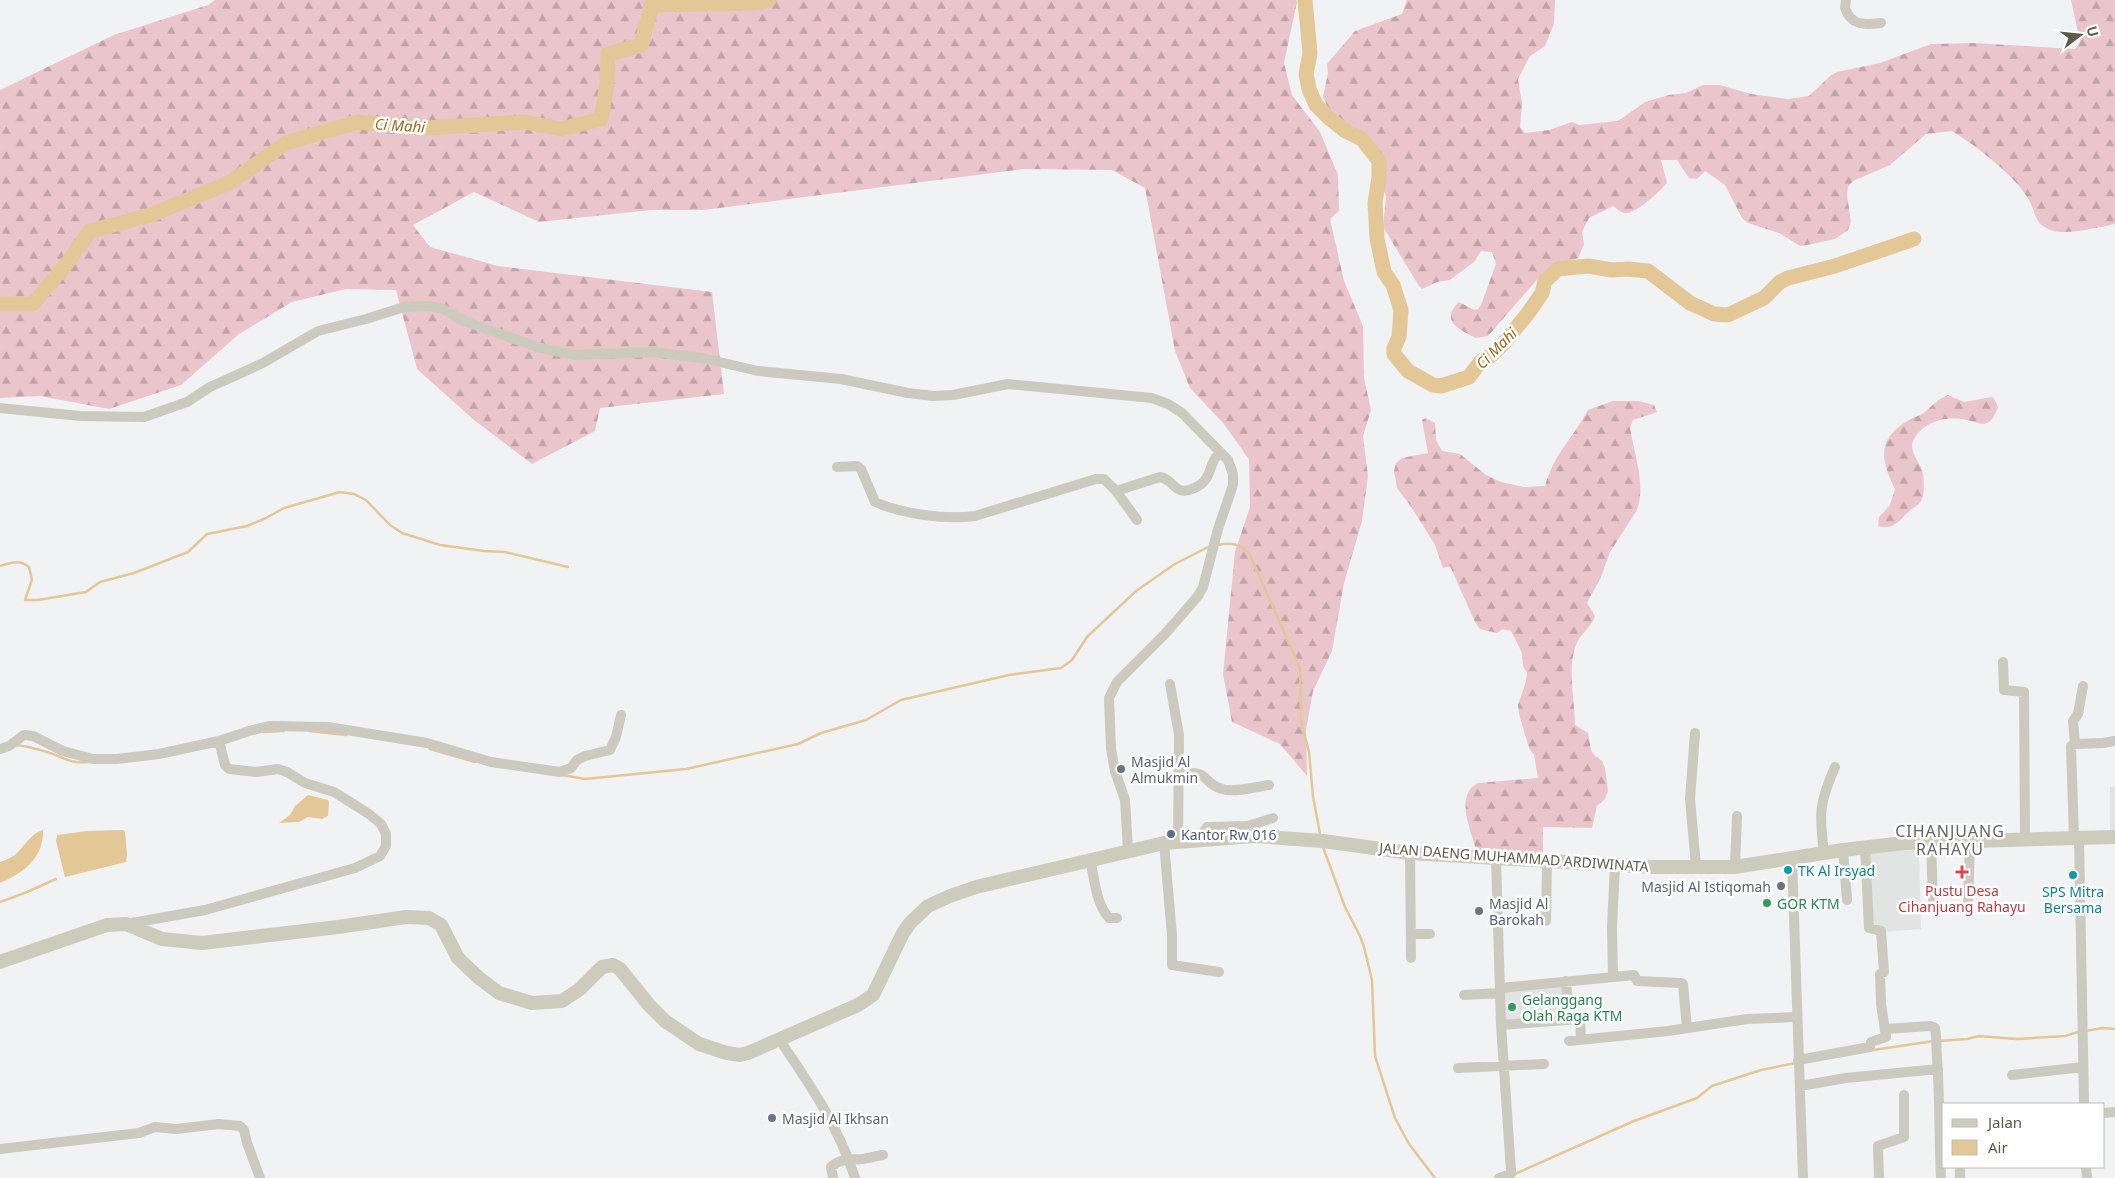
<svg xmlns="http://www.w3.org/2000/svg" width="2115" height="1178" font-family="'Noto Sans',sans-serif">
<defs>
<pattern id="forest-firs" width="22" height="20" patternUnits="userSpaceOnUse" patternTransform="scale(1.25)"><rect width="22" height="20" fill="#ebc5cc"/><path d="M5 1l3.5 6h-7zM16 11l3.5 6h-7z" fill="#c2a3a8"/></pattern>
</defs>
<rect width="100%" height="100%" fill="#f1f2f3"/>
<path fill="#e2e4e4" d="M 2110,787 L 2115,787 L 2115,834 L 2110,834 Z
M 1919,847 L 1921,929 L 1883,932 L 1870,927 L 1867,850 Z
M 1565,982 L 1568,1018 L 1503,1025 L 1502,989 Z"/>
<path fill="url(#forest-firs)" d="M 215,0 L 1296,0 L 1297,2 L 1284,63 L 1292,95 L 1320,132 L 1338,175 L 1339,211 L 1330,219 L 1344,281 L 1363,326 L 1364,378 L 1371,410 L 1363,436 L 1368,476 L 1362,521 L 1344,583 L 1332,651 L 1313,691 L 1306,730 L 1307,776 L 1280,744 L 1232,722 L 1223,674 L 1235,552 L 1250,507 L 1249,459 L 1223,423 L 1190,388 L 1175,351 L 1145,188 L 1112,170 L 1023,169 L 704,210 L 651,210 L 539,222 L 474,192 L 413,225 L 430,247 L 498,266 L 712,292 L 724,394 L 600,408 L 595,431 L 532,464 L 474,420 L 417,369 L 396,290 L 346,289 L 292,302 L 239,334 L 181,385 L 109,409 L 40,396 L 0,398 L 0,90 L 114,35 L 208,5 Z
M 1407,0 L 1555,0 L 1554,24 L 1545,46 L 1530,56 L 1518,79 L 1522,103 L 1520,127 L 1525,133 L 1549,130 L 1572,122 L 1579,125 L 1618,121 L 1645,102 L 1669,95 L 1686,93 L 1703,85 L 1720,85 L 1751,94 L 1788,99 L 1809,96 L 1830,76 L 1837,72 L 1880,63 L 1931,44 L 1973,43 L 2075,49 L 2080,42 L 2071,0 L 2115,0 L 2115,224 C 2102,227 2066,235 2054,231 C 2034,225 2037,215 2029,200 C 2015,175 1976,146 1952,131 L 1926,134 L 1890,165 L 1853,181 L 1848,187 L 1847,195 L 1851,222 L 1848,230 L 1835,239 L 1807,245 L 1800,246 L 1779,233 L 1748,223 L 1742,218 L 1725,185 L 1705,171 L 1697,179 L 1689,178 L 1677,160 L 1661,160 L 1667,183 C 1660,191 1634,216 1624,213 C 1620,212 1616,208 1613,206 L 1589,218 L 1582,232 L 1584,244 L 1578,258 L 1542,274 L 1488,336 L 1476,338 C 1460,330 1439,321 1459,302 L 1474,310 L 1478,309 L 1481,305 L 1496,264 L 1492,252 L 1481,251 L 1474,262 L 1450,280 L 1437,282 L 1422,289 L 1419,286 L 1383,227 L 1386,196 L 1372,163 L 1364,137 L 1330,113 L 1323,97 L 1328,73 L 1327,64 L 1355,31 L 1402,14 Z
M 1948,395 L 1964,402 L 1992,397 L 1995,400 L 1998,407 C 1988,434 1980,421 1961,419 C 1943,417 1924,422 1914,439 C 1907,451 1921,462 1923,474 C 1924,481 1925,494 1921,501 C 1919,505 1913,508 1909,511 C 1900,520 1893,531 1878,526 L 1879,517 L 1890,505 L 1895,489 C 1880,459 1877,438 1909,420 C 1914,417 1919,416 1923,413 C 1933,406 1937,399 1948,395 Z
M 1613,401 L 1639,401 L 1654,405 L 1657,412 L 1633,420 L 1630,428 C 1634,453 1646,485 1637,510 L 1610,552 L 1601,577 L 1587,603 L 1595,616 C 1591,628 1580,634 1576,645 C 1567,666 1575,703 1575,725 L 1588,733 L 1591,750 L 1595,756 L 1602,761 L 1605,768 L 1608,791 L 1605,799 L 1597,806 L 1592,828 L 1543,827 L 1543,856 L 1476,850 C 1471,830 1454,795 1478,783 L 1538,778 L 1534,755 L 1529,748 L 1519,714 L 1518,705 L 1526,681 L 1527,673 L 1523,666 L 1522,653 L 1511,631 L 1503,629 L 1497,633 L 1480,629 L 1475,622 L 1450,566 L 1443,568 L 1435,545 L 1412,508 L 1397,488 L 1394,471 L 1396,463 L 1402,458 L 1428,453 L 1422,420 L 1426,418 L 1435,423 L 1436,440 L 1442,451 L 1460,454 L 1486,475 L 1501,482 L 1524,487 L 1545,486 C 1554,454 1573,438 1588,410 Z"/>
<path fill="#e3c797" d="M 308,795 L 328,800 L 329,802 L 328,816 L 322,819 L 308,817 L 299,822 L 279,823 L 290,815 L 295,806 Z
M 43,830 C 44,858 23,873 0,883 L 0,862 C 5,860 11,858 15,855 C 25,846 30,834 43,830 Z
M 123,830 L 125,832 L 127,854 L 126,862 L 65,877 L 56,841 L 57,835 L 87,831 Z"/>
<g fill="none" stroke-linecap="round" stroke-linejoin="round">
<path stroke="#e3c797" stroke-width="2.5" d="M 1218,545 C 1230,542 1241,544 1249,553 L 1300,668 L 1301,721 L 1309,752 L 1313,796 L 1320,834
M 0,566 C 11,563 19,559 29,567 L 32,580 L 25,600 L 38,600 L 86,592 L 100,582 L 134,573 L 188,552 L 207,534 L 247,526 L 266,518 L 284,508 L 340,492 L 354,494 L 366,500 L 390,525 L 402,533 L 440,545 L 484,551 L 505,552 L 568,567
M 309,731 L 346,735
M 264,732 L 284,731
M 16,745 C 26,746 37,749 47,752 C 65,757 68,764 89,762
M 430,749 L 475,762
M 562,775 L 585,779 L 686,769 L 798,744 L 821,733 L 866,720 L 901,700 L 1009,675 L 1061,668 L 1072,660 L 1087,637 L 1136,591 L 1175,564 L 1210,546
M 1323,847 L 1345,907 L 1360,936 L 1364,947 L 1372,980 L 1375,1056 L 1395,1118 L 1409,1144 L 1435,1178
M 0,902 L 27,892 L 56,879
M 2085,1031 L 2103,1028 L 2115,1029
M 1939,1041 L 1967,1039 L 1979,1036 L 2016,1039 L 2065,1036 L 2078,1032
M 1873,1050 L 1934,1041
M 1515,1174 L 1634,1121 L 1697,1098 L 1712,1086 L 1761,1070 L 1796,1063"/>
<path stroke="#e3c797" stroke-width="15" d="M 1305,0 L 1310,53 L 1306,74 L 1309,89 L 1316,105 L 1329,118 L 1344,130 L 1362,139 L 1379,161 L 1379,178 L 1375,203 L 1377,238 L 1384,272 L 1393,285 L 1401,310 L 1399,337 L 1394,348 L 1394,354 L 1408,371 L 1433,385 L 1441,386 L 1469,377 L 1481,361 L 1492,355 L 1503,344 L 1529,312 L 1542,293 L 1545,281 L 1558,269 L 1588,266 L 1612,270 L 1628,269 L 1648,271 L 1690,303 L 1714,314 L 1728,315 L 1764,298 L 1780,282 L 1788,278 L 1835,266 L 1914,239
M 0,304 L 33,304 L 68,262 L 90,231 L 151,215 L 231,182 L 286,143 L 357,122 L 426,128 L 525,122 L 561,129 L 601,119 L 607,84 L 608,54 L 641,45 L 652,5 L 754,3 L 769,0"/>
<path stroke="#cccabe" stroke-width="10" d="M 1846,0 L 1845,8 C 1851,26 1865,25 1881,23
M 0,408 L 80,416 L 144,417 L 187,402 L 210,387 L 263,363 L 318,331 L 366,319 L 404,307 L 430,306 L 443,309 L 464,321 L 537,347 L 574,355 L 652,352 L 702,358 L 758,371 L 841,379 L 908,393 L 933,396 L 953,395 L 1008,384 L 1152,398 L 1168,404 L 1182,413 L 1228,460 L 1233,474 L 1233,485 L 1218,529 L 1203,587 L 1198,596 L 1165,634 L 1117,682 L 1109,698 L 1111,749 L 1115,771 L 1125,800 L 1128,850
M 837,467 L 857,466 L 861,469 L 875,502 C 903,514 945,520 975,516 L 1096,479 L 1104,479 L 1116,491 L 1160,477 C 1171,479 1172,487 1180,490 C 1187,493 1201,486 1205,480 C 1212,472 1209,463 1220,452
M 1116,491 L 1137,520
M 2003,662 L 2004,690 L 2024,692 L 2025,840
M 1170,684 L 1179,735 L 1178,841
M 1695,733 L 1690,799 L 1696,866
M 2075,744 L 2103,743 L 2115,741
M 0,749 L 9,746 L 24,735 L 33,736 L 63,751 L 93,759 L 117,759 L 159,754 L 219,741 L 249,731 L 269,726 L 328,727 L 427,743 L 491,762 L 560,772 L 571,768 L 577,760 L 585,756 L 610,750 L 616,737 L 621,715
M 1180,774 C 1211,769 1201,783 1222,789 C 1235,793 1255,787 1269,785
M 2079,837 L 2084,1104
M 2074,838 L 2071,746 L 2075,744 L 2073,721 L 2078,714 L 2083,686
M 1204,839 L 1203,833 L 1207,827 L 1248,826 L 1273,818
M 1931,842 L 1933,903
M 1164,843 L 1172,935 L 1172,965 L 1219,972
M 1843,850 L 1847,900
M 1410,853 L 1411,958
M 1824,853 C 1819,814 1819,803 1835,767
M 1496,859 L 1501,1025 L 1511,1171 L 1511,1174 L 1499,1178
M 1792,859 L 1803,1178
M 1090,860 C 1095,879 1095,902 1109,918 L 1117,918
M 1735,867 L 1737,816
M 1968,906 L 1970,841
M 1546,921 L 1547,862
M 126,924 L 205,910 L 355,868 L 380,856 L 386,846 L 386,834 L 381,824 L 369,814 L 334,792 L 305,783 L 287,772 L 278,769 L 256,772 L 229,769 L 225,765 L 219,741
M 1411,934 L 1430,934
M 1613,976 L 1612,927 L 1615,865
M 1566,981 L 1569,1019
M 1501,988 L 1634,975 L 1637,981 L 1681,983 L 1683,984 L 1687,1028
M 1464,995 L 1500,993
M 1501,1025 L 1580,1019 L 1581,1039
M 1886,1029 L 1930,1026 L 1935,1028 C 1937,1038 1936,1047 1937,1058 C 1940,1099 1939,1138 1941,1178
M 779,1039 C 809,1083 839,1127 855,1178
M 1569,1041 L 1668,1031 L 1747,1019 L 1797,1017
M 1798,1060 L 1870,1047 L 1871,1042 L 1886,1037 L 1881,1004 L 1880,974 L 1884,972 L 1881,931 L 1869,928 L 1865,847
M 1458,1068 L 1544,1064
M 2012,1075 L 2083,1067
M 1800,1086 L 1846,1078 L 1938,1069
M 2104,1113 L 2115,1112
M 0,1149 L 139,1133 L 155,1127 L 176,1129 L 219,1124 L 240,1126 L 244,1130 L 247,1143 L 260,1178
M 1960,1167 L 1960,1178
M 2086,1167 L 2087,1178
M 833,1178 L 831,1167 C 840,1158 851,1160 862,1159 C 869,1158 876,1156 883,1155
M 1879,1178 L 1878,1146 L 1904,1137 L 1904,1095"/>
<path stroke="#cdccbc" stroke-width="14" d="M 0,962 L 107,925 L 126,924 L 162,939 L 202,943 L 338,927 L 406,917 L 429,918 L 441,925 L 458,958 L 479,978 L 499,993 L 532,1003 L 562,1001 L 580,989 L 602,967 L 613,965 L 620,969 L 649,1005 L 665,1021 L 699,1044 L 727,1053 L 740,1055 L 748,1053 L 858,1005 L 873,995 L 903,933 L 910,923 L 928,906 L 950,896 L 976,887 L 1164,843 L 1254,836 L 1323,841 L 1410,853 L 1652,867 L 1735,867 L 1843,850 L 1904,843 L 2115,837"/>
</g>
<g fill="#6b7280" stroke="#fff" stroke-width="2">
<circle cx="1121" cy="769" r="5"/>
<circle cx="1781" cy="886" r="5"/>
<circle cx="1479" cy="911" r="5"/>
<circle cx="772" cy="1118" r="5"/>
</g>
<circle fill="#5c6f8a" stroke="#fff" stroke-width="2" cx="1171" cy="834" r="5"/>
<g fill="#0f9aa8" stroke="#fff" stroke-width="2">
<circle cx="1788" cy="870" r="5"/>
<circle cx="2073" cy="875" r="5"/>
</g>
<path fill="#e0444e" stroke="#fff" stroke-width="2" d="M1959.5 864.5h5v5h5v5h-5v5h-5v-5h-5v-5h5z"/>
<g fill="#2e9e5b" stroke="#fff" stroke-width="2">
<circle cx="1767" cy="903" r="5"/>
<circle cx="1512" cy="1007" r="5"/>
</g>
<g text-anchor="middle" dominant-baseline="central" stroke-width="5" stroke-linejoin="round" paint-order="stroke">
<g font-size="14" fill="#5b616d" stroke="#fff" text-anchor="start">
<text x="1131" y="761">Masjid Al<tspan x="1131" dy="16">Almukmin</tspan></text>
<text x="1771" y="886" text-anchor="end">Masjid Al Istiqomah</text>
<text x="1489" y="903">Masjid Al<tspan x="1489" dy="16">Barokah</tspan></text>
<text x="782" y="1118">Masjid Al Ikhsan</text>
</g>
<g font-size="14" fill="#4e5e75" stroke="#fff" text-anchor="start">
<text x="1181" y="834">Kantor Rw 016</text>
</g>
<g font-size="14" fill="#5c5b4b" stroke="#fff">
<text transform="translate(1514 857) rotate(4)">JALAN DAENG MUHAMMAD ARDIWINATA</text>
</g>
<g font-size="14" fill="#0d838f" stroke="#fff" text-anchor="start">
<text x="1798" y="870">TK Al Irsyad</text>
<text x="2073" y="891" text-anchor="middle">SPS Mitra<tspan x="2073" dy="16">Bersama</tspan></text>
</g>
<g font-size="14" fill="#be3a42" stroke="#fff">
<text x="1962" y="890">Pustu Desa<tspan x="1962" dy="16">Cihanjuang Rahayu</tspan></text>
</g>
<g font-size="14" fill="#27864d" stroke="#fff" text-anchor="start">
<text x="1777" y="903">GOR KTM</text>
<text x="1522" y="999">Gelanggang<tspan x="1522" dy="16">Olah Raga KTM</tspan></text>
</g>
<g font-size="15" font-style="italic" fill="#966a1b" stroke="#fff">
<text transform="translate(400 125) rotate(4)">Ci Mahi</text>
<text transform="translate(1496 348) rotate(-45)">Ci Mahi</text>
</g>
<g font-size="16" letter-spacing="1" fill="#65655e" stroke="#fff">
<text x="1950" y="831">CIHANJUANG<tspan x="1950" dy="18">RAHAYU</tspan></text>
</g>
</g>
<rect x="1942" y="1103" width="162" height="65" fill="#ffffff" stroke="#bebdb7"/>
<rect x="1952" y="1119" width="25" height="8" fill="#cdccbc" stroke="#bebdb7"/>
<text x="1988" y="1128" font-size="15" fill="#5c5b4b">Jalan</text>
<rect x="1952" y="1140" width="25" height="15" fill="#e3c797" stroke="#bebdb7"/>
<text x="1988" y="1153" font-size="15" fill="#5c5b4b">Air</text>
<g transform="translate(2080 35) rotate(74)" stroke="#ffffff" stroke-width="4" paint-order="stroke">
<path d="M0-4L9 19L0 12L-9 19Z" fill="#5c5b4b"/>
<text y="-8" font-size="14" font-weight="bold" text-anchor="middle" fill="#5c5b4b">U</text>
</g>
</svg>
